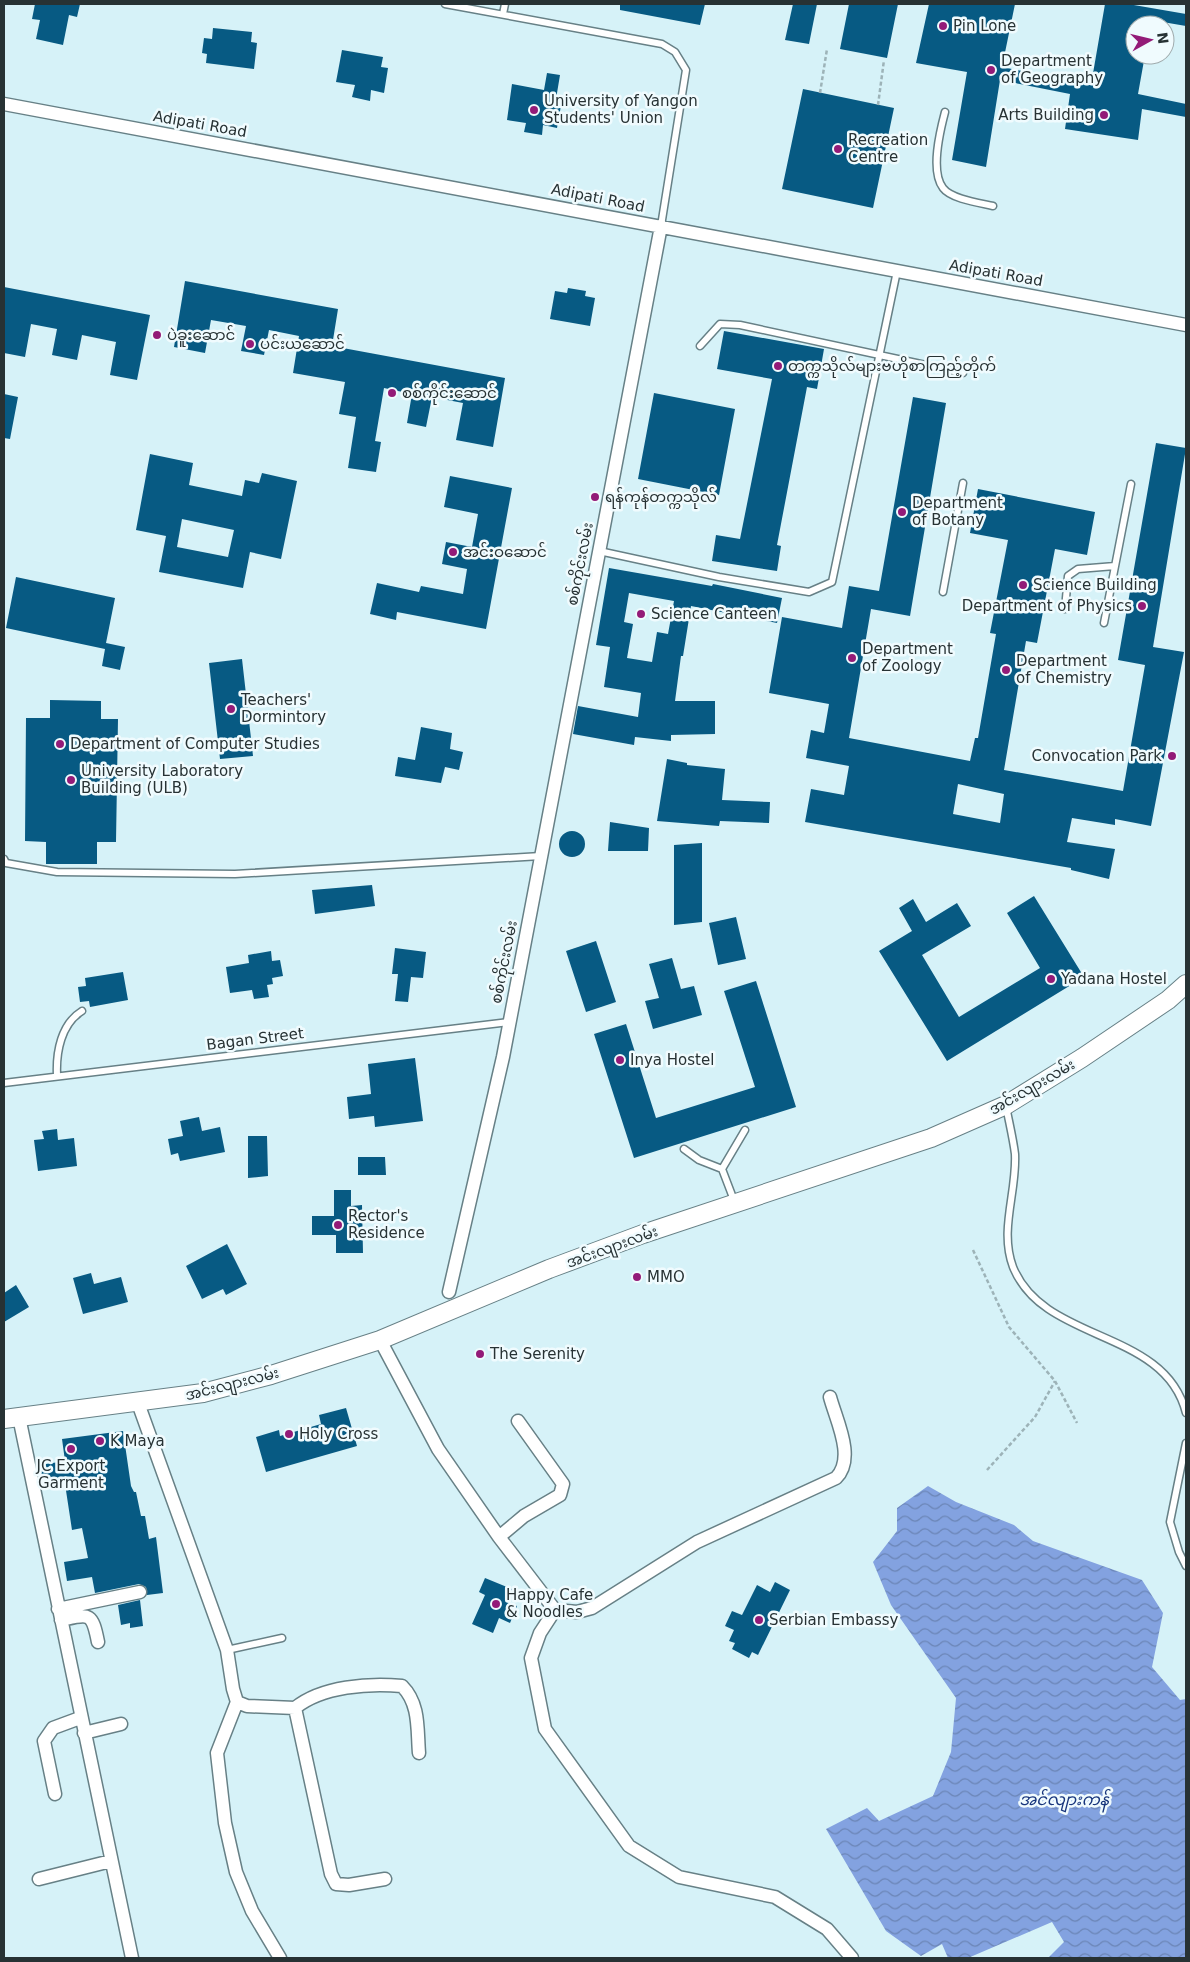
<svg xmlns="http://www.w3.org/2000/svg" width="1190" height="1962" font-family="'DejaVu Sans','Noto Sans Myanmar',sans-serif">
<defs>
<pattern id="water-waves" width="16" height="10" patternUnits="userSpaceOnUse" patternTransform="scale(1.25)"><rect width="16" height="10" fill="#83a2e0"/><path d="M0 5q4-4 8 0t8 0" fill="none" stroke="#6b85b6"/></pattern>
</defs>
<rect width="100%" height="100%" fill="#d6f2f8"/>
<path fill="url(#water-waves)" d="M 928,1486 L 956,1502 L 1014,1525 L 1033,1541 L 1142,1580 L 1163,1613 L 1152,1667 L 1180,1700 L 1186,1699 L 1186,1958 L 1048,1958 L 1064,1942 L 1052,1922 L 968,1958 L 948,1958 L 942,1944 L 921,1956 L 886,1931 L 826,1829 L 867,1808 L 879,1821 L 933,1796 L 951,1752 L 956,1698 L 891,1605 L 873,1562 L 897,1531 L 897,1508 Z"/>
<path fill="#075a83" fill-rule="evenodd" d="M 35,4 L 80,4 L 77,17 L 69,15 L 63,45 L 36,39 L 40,20 L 32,19 Z
M 620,4 L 705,4 L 700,25 L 620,10 Z
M 793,4 L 817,4 L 809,44 L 785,40 Z
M 849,4 L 898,4 L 887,58 L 840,49 Z
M 929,4 L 1015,4 L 1002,67 L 1091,85 L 1105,4 L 1128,4 L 1186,14 L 1186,26 L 1151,20 L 1150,25 L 1135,25 L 1135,55 L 1145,55 L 1138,94 L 1186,104 L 1186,117 L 1142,109 L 1138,140 L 1065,129 L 1070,94 L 1000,80 L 986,167 L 952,160 L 967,72 L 916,63 Z
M 213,28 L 252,32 L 251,42 L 257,43 L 254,69 L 206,63 L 207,54 L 202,53 L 204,38 L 212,39 Z
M 342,50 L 383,57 L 381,67 L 388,68 L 384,93 L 371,90 L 370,101 L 352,97 L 355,85 L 336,82 Z
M 547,73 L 560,75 L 556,99 L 562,100 L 557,128 L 543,125 L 542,135 L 524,132 L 526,123 L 507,120 L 512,84 L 544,90 Z
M 803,89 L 894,108 L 873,208 L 782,189 Z
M 185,281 L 338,309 L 332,346 L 505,378 L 493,447 L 456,440 L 463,403 L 432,397 L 426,427 L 407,423 L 412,394 L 384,388 L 375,441 L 381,442 L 376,472 L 348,468 L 356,417 L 339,414 L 345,382 L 293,373 L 299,336 L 269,330 L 264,355 L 241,351 L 246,326 L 211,320 L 205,353 L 174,347 Z
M 4,287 L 150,315 L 137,380 L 110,375 L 116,342 L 82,335 L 77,360 L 52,355 L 57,329 L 31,324 L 25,357 L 4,353 Z
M 568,288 L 586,291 L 585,296 L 595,298 L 590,326 L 550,319 L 555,291 L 567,293 Z
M 724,331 L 824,349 L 817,389 L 807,387 L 777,545 L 781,546 L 777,571 L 712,561 L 716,535 L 740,539 L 772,379 L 717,369 Z
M 654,393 L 735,409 L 719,495 L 638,479 Z
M 4,394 L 18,397 L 10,439 L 4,438 Z
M 913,397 L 946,403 L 910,616 L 871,609 L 849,738 L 970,761 L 975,738 L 978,738 L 996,634 L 990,633 L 1008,540 L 970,533 L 978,489 L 1095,512 L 1087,555 L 1055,549 L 1037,643 L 1026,641 L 1004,770 L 1123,791 L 1145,665 L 1118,660 L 1156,443 L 1186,448 L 1153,647 L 1184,652 L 1151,826 L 1115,819 L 1115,825 L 1072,818 L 1067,842 L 1115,849 L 1109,879 L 1071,870 L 1071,868 L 805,822 L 811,789 L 844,795 L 849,766 L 806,758 L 811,730 L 824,733 L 829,704 L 769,693 L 782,617 L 842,628 L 849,586 L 879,591 ZM 958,784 L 1004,794 L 1000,823 L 953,814 Z
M 150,454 L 193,463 L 189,485 L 242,496 L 245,480 L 259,483 L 262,473 L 297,481 L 281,559 L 250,552 L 243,588 L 159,572 L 166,536 L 136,530 ZM 182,519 L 234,530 L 228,557 L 177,547 Z
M 450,476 L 512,488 L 486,629 L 397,612 L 396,620 L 370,614 L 377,583 L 419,592 L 421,586 L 463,594 L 467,569 L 442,564 L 446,542 L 472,547 L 478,514 L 444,507 Z
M 609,568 L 712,586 L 713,584 L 782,598 L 777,623 L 691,606 L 683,656 L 681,656 L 675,701 L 715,701 L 715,734 L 671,735 L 671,741 L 635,737 L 634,745 L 573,734 L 578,706 L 638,717 L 641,693 L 604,687 L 610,647 L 596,645 ZM 629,593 L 674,601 L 668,634 L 657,632 L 652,662 L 627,658 L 633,624 L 624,622 Z
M 16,577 L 115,598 L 106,643 L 125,647 L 120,670 L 102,666 L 105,649 L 6,628 Z
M 242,659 L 253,756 L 220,759 L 209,663 Z
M 50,700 L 101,701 L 101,719 L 118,719 L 116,842 L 97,842 L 97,864 L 46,864 L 46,842 L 25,841 L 26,718 L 50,718 Z
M 421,727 L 452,733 L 450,749 L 463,752 L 459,770 L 445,767 L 441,783 L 395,776 L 398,757 L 415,760 Z
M 667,759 L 687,763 L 687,765 L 725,769 L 722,800 L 770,802 L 769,823 L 720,821 L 719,826 L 657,821 Z
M 610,822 L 649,828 L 648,851 L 608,851 Z
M559 844a13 13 0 1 1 26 0a13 13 0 1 1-26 0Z
M 702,843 L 702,922 L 674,925 L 674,845 Z
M 372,885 L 375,906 L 315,914 L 312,890 Z
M 1034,896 L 1084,977 L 947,1061 L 879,951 L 912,931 L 899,908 L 913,899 L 926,922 L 957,903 L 971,926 L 922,955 L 959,1017 L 1040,968 L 1007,913 Z
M 736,917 L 746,959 L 718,965 L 709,923 Z
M 596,941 L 616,1002 L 586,1012 L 566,951 Z
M 395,948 L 426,952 L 423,978 L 411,977 L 408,1002 L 395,1001 L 398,974 L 392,974 Z
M 271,951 L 272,961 L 280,960 L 283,976 L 272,978 L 273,984 L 267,985 L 269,997 L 254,999 L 252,990 L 230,993 L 226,967 L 249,963 L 248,955 Z
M 672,958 L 681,989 L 694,986 L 702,1015 L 653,1029 L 645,1001 L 659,998 L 649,964 Z
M 123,972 L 128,1000 L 90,1007 L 89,1001 L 80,1002 L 78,987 L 86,986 L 85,978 Z
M 756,981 L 796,1107 L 634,1158 L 594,1034 L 626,1024 L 656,1118 L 755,1087 L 724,991 Z
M 415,1058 L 423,1121 L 375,1127 L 374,1116 L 349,1119 L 347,1097 L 371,1094 L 368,1064 Z
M 199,1117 L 202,1131 L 220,1127 L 225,1152 L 180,1161 L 178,1153 L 171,1155 L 168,1139 L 183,1136 L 180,1121 Z
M 57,1129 L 58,1140 L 74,1138 L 77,1166 L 38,1171 L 34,1140 L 44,1139 L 42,1131 Z
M 248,1136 L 267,1136 L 268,1176 L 248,1178 Z
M 358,1157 L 385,1157 L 386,1175 L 358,1175 Z
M 334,1190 L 351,1190 L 351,1206 L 362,1205 L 363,1253 L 336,1253 L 336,1235 L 312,1235 L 312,1216 L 334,1216 Z
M 227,1244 L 247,1284 L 226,1295 L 223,1289 L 202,1299 L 186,1266 Z
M 91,1273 L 94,1284 L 121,1277 L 128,1302 L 83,1314 L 73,1278 Z
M 16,1285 L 29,1307 L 4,1322 L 4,1293 Z
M 346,1408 L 357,1446 L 266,1472 L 256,1437 L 279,1430 L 280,1436 L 321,1424 L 319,1415 Z
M 123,1431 L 131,1486 L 134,1492 L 136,1492 L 141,1516 L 145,1516 L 149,1539 L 156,1537 L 163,1593 L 147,1595 L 146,1587 L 139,1584 L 95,1593 L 92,1577 L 67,1581 L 64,1562 L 88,1558 L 82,1528 L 72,1530 L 65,1484 L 44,1487 L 40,1465 L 65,1461 L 62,1439 Z
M 485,1578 L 512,1589 L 506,1602 L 517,1606 L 510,1623 L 499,1618 L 493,1633 L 472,1624 L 485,1595 L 479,1592 Z
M 775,1582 L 790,1590 L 758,1655 L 752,1652 L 749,1658 L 732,1649 L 735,1643 L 729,1641 L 734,1630 L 725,1626 L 732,1611 L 742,1615 L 757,1585 L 770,1592 Z
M 140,1600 L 143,1626 L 130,1628 L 130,1623 L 121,1625 L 118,1605 Z"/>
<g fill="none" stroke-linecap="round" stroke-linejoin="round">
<g stroke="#678086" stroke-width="9">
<path id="lane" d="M 445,4 L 662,44 L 675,52 L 686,70 L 661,226
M 503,14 L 505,4
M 945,112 C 940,131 930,171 943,188 C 951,199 980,203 993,206
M 700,346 L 720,324 L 740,325 L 963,373
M 599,551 L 719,577 L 809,592 L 832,582 L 897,271
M 943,592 L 963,483
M 1065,609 L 1068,576 L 1078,569 L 1115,566
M 1104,623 L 1131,484
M 4,859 L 6,863 L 57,872 L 235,874 L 541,856
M 57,1075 C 56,1052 61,1024 82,1011
M 4,1083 L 509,1022
M 1006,1106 C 1009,1122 1013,1138 1015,1154 C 1017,1192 999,1230 1013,1267 C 1044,1344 1165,1328 1186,1413
M 684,1149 L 699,1160 L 722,1169
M 735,1203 L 722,1169 L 745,1130
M 1186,1443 L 1170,1522 L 1179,1552 L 1186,1566
M 227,1650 L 282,1638"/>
</g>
<g stroke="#678086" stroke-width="15">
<path id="street" d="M 4,104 L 1186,325
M 449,1292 L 503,1057 L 661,226
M 380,1340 L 438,1449 L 499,1537 L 555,1610 L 577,1612 L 592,1608 L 697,1542 L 836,1478 C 856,1458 836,1420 830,1397
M 138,1403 L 227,1650 L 233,1689 L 237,1702 L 247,1706 L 295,1708 L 331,1874 L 336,1884 L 349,1885 L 385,1879
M 19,1417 L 132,1958
M 499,1537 L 524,1516 L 560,1495 L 563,1484 L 518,1421
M 58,1609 L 140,1592
M 555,1610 L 540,1633 L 531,1658 L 545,1729 L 629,1846 L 679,1877 L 775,1897 L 827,1929 L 852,1958
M 61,1620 C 89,1614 92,1611 98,1642
M 237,1702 L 217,1753 L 225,1823 L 236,1872 L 252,1911 L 280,1958
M 295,1708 C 322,1686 369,1683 402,1686 C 420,1704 417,1729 419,1753
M 84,1733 L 121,1724
M 55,1794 L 44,1741 L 53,1728 L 80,1718
M 39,1879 L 111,1861"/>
</g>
<g stroke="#678086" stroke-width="20">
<path id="secondary" d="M 4,1419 L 203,1393 L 271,1375 L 380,1340 L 549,1269 L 643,1234 L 931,1138 L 1006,1105 L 1082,1058 L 1168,1000 L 1186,984"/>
</g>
<path stroke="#9db3b8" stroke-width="2.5" stroke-dasharray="4 2.5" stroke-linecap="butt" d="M 820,93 L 827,49
M 878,105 L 884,60
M 973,1250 L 1009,1327 L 1055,1381 L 1077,1423
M 987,1470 L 1035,1417 L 1055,1381"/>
<use href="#lane" stroke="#fff" stroke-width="6"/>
<use href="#street" stroke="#fff" stroke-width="12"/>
<use href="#secondary" stroke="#fff" stroke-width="18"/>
</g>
<g fill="#931b78" stroke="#f0fbfe" stroke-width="2">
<circle cx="943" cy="26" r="5"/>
<circle cx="991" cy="70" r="5"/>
<circle cx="534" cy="110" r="5"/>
<circle cx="1104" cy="115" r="5"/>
<circle cx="838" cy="149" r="5"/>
<circle cx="157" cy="335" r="5"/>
<circle cx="250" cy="344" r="5"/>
<circle cx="778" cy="366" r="5"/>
<circle cx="392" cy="393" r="5"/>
<circle cx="595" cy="497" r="5"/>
<circle cx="902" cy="512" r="5"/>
<circle cx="453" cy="552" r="5"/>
<circle cx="1023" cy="585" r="5"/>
<circle cx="1142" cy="606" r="5"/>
<circle cx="641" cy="614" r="5"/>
<circle cx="852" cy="658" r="5"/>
<circle cx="1006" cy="670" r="5"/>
<circle cx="231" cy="709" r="5"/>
<circle cx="60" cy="744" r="5"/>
<circle cx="1172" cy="756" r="5"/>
<circle cx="71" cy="780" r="5"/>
<circle cx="1051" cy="979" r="5"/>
<circle cx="620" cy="1060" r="5"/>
<circle cx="338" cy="1225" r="5"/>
<circle cx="637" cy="1277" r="5"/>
<circle cx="480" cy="1354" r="5"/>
<circle cx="289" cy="1434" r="5"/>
<circle cx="100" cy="1441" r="5"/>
<circle cx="71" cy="1449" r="5"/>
<circle cx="496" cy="1604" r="5"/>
<circle cx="759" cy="1620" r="5"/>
</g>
<g text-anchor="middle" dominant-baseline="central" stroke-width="5" stroke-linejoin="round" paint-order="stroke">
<g font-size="15" fill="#273234" stroke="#f0fbfe" text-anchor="start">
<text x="953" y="26">Pin Lone</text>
<text x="1001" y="61">Department<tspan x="1001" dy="17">of Geography</tspan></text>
<text x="544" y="101">University of Yangon<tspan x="544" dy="17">Students' Union</tspan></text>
<text x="1094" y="115" text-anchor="end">Arts Building</text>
<text x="848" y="140">Recreation<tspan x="848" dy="17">Centre</tspan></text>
<text x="167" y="335">ပဲခူးဆောင်</text>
<text x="260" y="344">ပင်းယဆောင်</text>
<text x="788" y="366">တက္ကသိုလ်များဗဟိုစာကြည့်တိုက်</text>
<text x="402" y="393">စစ်ကိုင်းဆောင်</text>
<text x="605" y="497">ရန်ကုန်တက္ကသိုလ်</text>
<text x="912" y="503">Department<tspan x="912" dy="17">of Botany</tspan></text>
<text x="463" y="552">အင်းဝ‌ဆောင်</text>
<text x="1033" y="585">Science Building</text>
<text x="1132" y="606" text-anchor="end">Department of Physics</text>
<text x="651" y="614">Science Canteen</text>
<text x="862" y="649">Department<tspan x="862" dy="17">of Zoology</tspan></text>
<text x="1016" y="661">Department<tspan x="1016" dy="17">of Chemistry</tspan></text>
<text x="241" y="700">Teachers'<tspan x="241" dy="17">Dormintory</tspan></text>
<text x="70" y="744">Department of Computer Studies</text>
<text x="1162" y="756" text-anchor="end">Convocation Park</text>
<text x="81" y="771">University Laboratory<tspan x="81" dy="17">Building (ULB)</tspan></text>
<text x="1061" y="979">Yadana Hostel</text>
<text x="630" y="1060">Inya Hostel</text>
<text x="348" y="1216">Rector's<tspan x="348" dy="17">Residence</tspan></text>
<text x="647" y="1277">MMO</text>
<text x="490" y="1354">The Serenity</text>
<text x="299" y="1434">Holy Cross</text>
<text x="110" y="1441">K Maya</text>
<text x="71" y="1466" text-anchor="middle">JC Export<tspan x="71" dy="17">Garment</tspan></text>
<text x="506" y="1595">Happy Cafe<tspan x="506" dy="17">&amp; Noodles</tspan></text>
<text x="769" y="1620">Serbian Embassy</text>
</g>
<g font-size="15" fill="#273234" stroke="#f0fbfe">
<text transform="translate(200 124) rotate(10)">Adipati Road</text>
<text transform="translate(598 198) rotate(11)">Adipati Road</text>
<text transform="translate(996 273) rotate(10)">Adipati Road</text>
<text transform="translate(580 564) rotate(-79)">စစ်ကိုင်းလမ်း</text>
<text transform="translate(504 962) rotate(-79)">စစ်ကိုင်းလမ်း</text>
<text transform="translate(255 1039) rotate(-7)">Bagan Street</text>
<text transform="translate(1032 1087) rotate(-30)">အင်းလျားလမ်း</text>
<text transform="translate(612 1247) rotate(-20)">အင်းလျားလမ်း</text>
<text transform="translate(232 1384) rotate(-14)">အင်းလျားလမ်း</text>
</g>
<g font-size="16" font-style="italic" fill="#17357c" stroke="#f0fbfe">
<text x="1064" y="1799">အင်လျားကန်</text>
</g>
</g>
<rect width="1190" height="1962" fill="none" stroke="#273234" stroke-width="10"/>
<g transform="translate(1150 40) rotate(82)"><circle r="24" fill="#f0fbfe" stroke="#a0abad"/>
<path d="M0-4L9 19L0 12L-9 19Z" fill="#931b78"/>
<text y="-8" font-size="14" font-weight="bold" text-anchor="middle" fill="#273234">N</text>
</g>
</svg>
